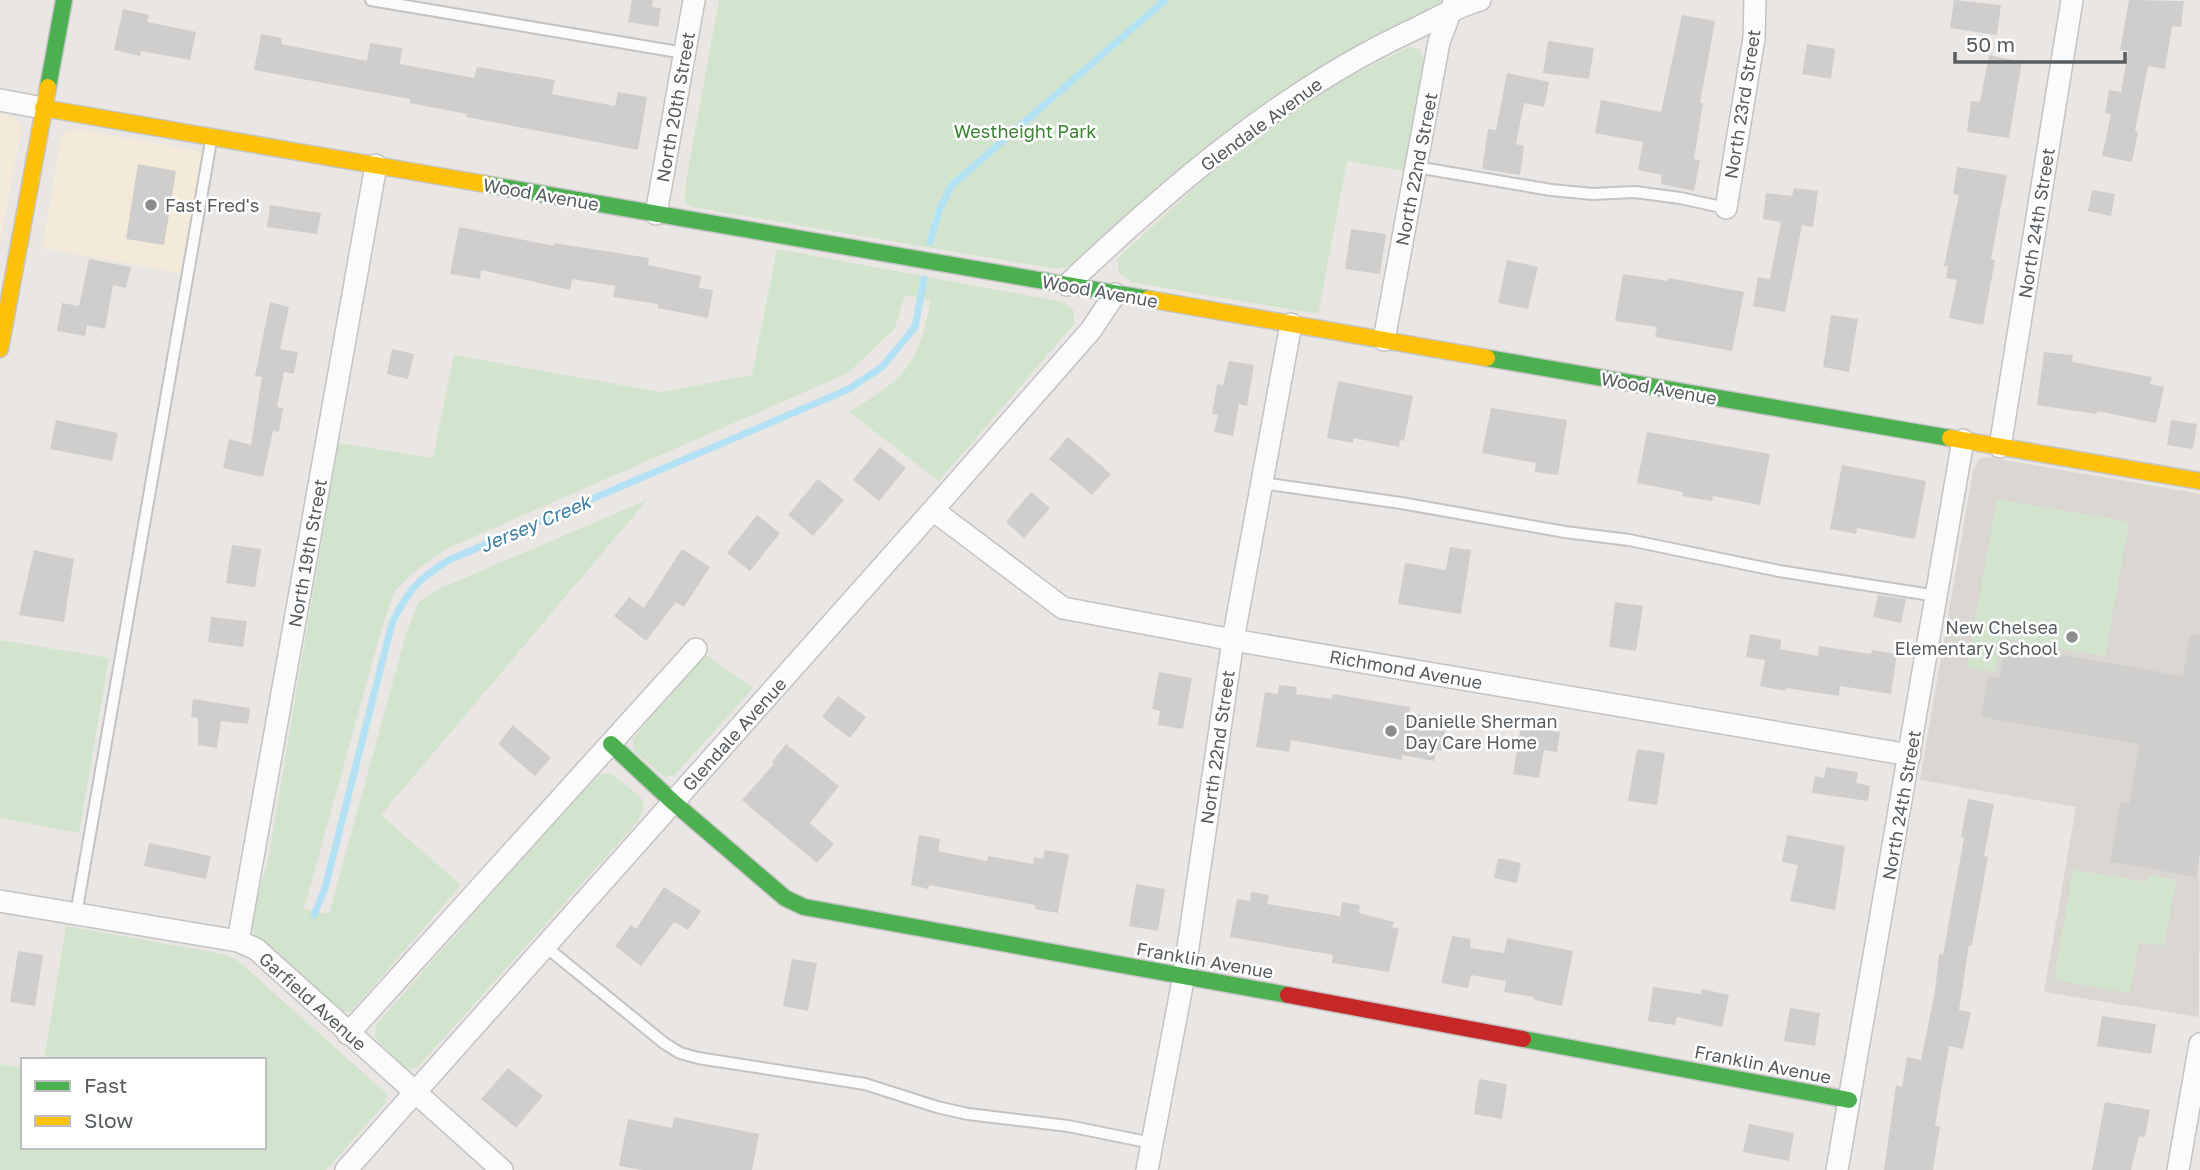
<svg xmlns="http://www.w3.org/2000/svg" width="2200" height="1170" font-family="'Golos Text',sans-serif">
<rect width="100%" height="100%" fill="#e9e6e3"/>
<path fill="#f4eada" d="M 0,114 L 15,117 L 22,126 L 0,242 Z
M 79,129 L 203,152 L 180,273 L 43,248 L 61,137 L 68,130 Z"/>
<path fill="#dad7d2" d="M 1987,457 L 2200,494 L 2199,1017 L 2044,992 L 2076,807 L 1920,780 L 1973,471 L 1979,459 Z"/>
<path fill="#d3e4ce" d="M 719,0 L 1445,0 L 1440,7 L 1292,87 L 1228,130 L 1128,214 L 1075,266 L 1056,269 L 692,207 L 685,202 L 686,181 Z
M 1408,47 L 1420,49 L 1424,60 L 1405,171 L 1347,161 L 1318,314 L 1131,282 L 1119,273 L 1117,259 L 1205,178 L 1320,92 Z
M 777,249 L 1063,302 L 1074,311 L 1074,324 L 939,481 L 849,412 C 907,377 917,367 931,300 L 905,295 L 895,328 L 848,373 L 446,549 L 411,574 L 394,592 L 379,638 L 304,909 L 329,914 L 407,631 L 418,603 L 441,588 L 647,500 L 381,815 L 461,885 L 351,1012 L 340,1011 L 255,938 L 251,919 L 269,856 L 338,443 L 433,458 L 454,355 L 661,392 L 752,375 Z
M 1997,499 L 2129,522 L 2105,656 L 2002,638 L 1995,672 L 1967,667 Z
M 0,640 L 109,658 L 79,833 L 0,818 Z
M 702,652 L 753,688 L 675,775 L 664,777 L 634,751 L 633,739 Z
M 610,773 L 640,796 L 644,805 L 639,820 L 417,1068 L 406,1069 L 375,1038 L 376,1025 L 583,790 L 598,775 Z
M 2073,870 L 2147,882 L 2149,875 L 2176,880 L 2164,946 L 2139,942 L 2130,993 L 2054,980 Z
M 66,926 L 223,954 L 237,960 L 387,1094 L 385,1104 L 326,1170 L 0,1170 L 0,1064 L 23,1068 L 23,1147 L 264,1147 L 264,1060 L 44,1060 Z"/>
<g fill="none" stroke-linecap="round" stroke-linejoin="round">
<path stroke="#b4e2f5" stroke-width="7" d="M 930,242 L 940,208 L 952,185 L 1165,0
M 314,915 L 325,888 L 392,623 C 409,589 417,580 449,560 L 847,390 L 882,367 L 915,327 L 924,279"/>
</g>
<path fill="#d0cecd" d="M 632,0 L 653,0 L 652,7 L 661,8 L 658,27 L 628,22 Z
M 1954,0 L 2001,5 L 1997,35 L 1950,28 Z
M 2129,0 L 2184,1 L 2181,27 L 2172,26 L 2165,69 L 2148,66 L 2135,131 L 2138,132 L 2132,162 L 2102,156 L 2111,114 L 2105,113 L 2109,90 L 2121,92 L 2128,51 L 2120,50 Z
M 123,9 L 149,15 L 147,22 L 196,32 L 190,60 L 141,51 L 140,56 L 114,50 Z
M 1682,15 L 1715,21 L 1700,103 L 1703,103 L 1694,159 L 1700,160 L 1694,191 L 1661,184 L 1662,175 L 1638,170 L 1643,142 L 1595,133 L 1601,100 L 1661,112 Z
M 261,34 L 282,38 L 281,44 L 367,61 L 370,43 L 402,48 L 400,64 L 474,78 L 477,67 L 555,80 L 552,94 L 615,106 L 618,92 L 647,97 L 638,150 L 467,117 L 467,114 L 410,103 L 410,99 L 254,70 Z
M 1548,41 L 1594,48 L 1589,79 L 1543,73 Z
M 1807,44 L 1835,49 L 1831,79 L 1802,74 Z
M 1989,55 L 2022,62 L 2009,138 L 1967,132 L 1971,101 L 1980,102 Z
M 1507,73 L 1549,82 L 1544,107 L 1524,103 L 1516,144 L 1524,146 L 1520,175 L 1482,169 L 1488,129 L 1496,130 Z
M 138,164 L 176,171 L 164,245 L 126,239 Z
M 1957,167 L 2007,175 L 1991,259 L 1995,260 L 1983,325 L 1949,318 L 1957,280 L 1946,278 L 1948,266 L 1944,266 L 1959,195 L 1953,194 Z
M 1794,188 L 1818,191 L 1813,227 L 1802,225 L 1785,312 L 1753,306 L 1758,277 L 1770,279 L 1781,222 L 1763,219 L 1766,193 L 1792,196 Z
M 2092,190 L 2115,194 L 2111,216 L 2088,211 Z
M 270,205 L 321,213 L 317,234 L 267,227 Z
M 459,227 L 554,246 L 554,243 L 649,258 L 648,265 L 701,276 L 699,288 L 713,290 L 708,318 L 658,308 L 658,304 L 613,297 L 615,286 L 572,279 L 570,290 L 481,270 L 480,279 L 450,274 Z
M 1351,229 L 1386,234 L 1380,274 L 1345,269 Z
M 89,259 L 131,267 L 126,288 L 113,285 L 105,329 L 87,325 L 85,336 L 57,331 L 62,303 L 79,306 Z
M 1507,260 L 1538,267 L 1528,309 L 1498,303 Z
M 1623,274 L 1668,281 L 1669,278 L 1744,292 L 1732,351 L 1655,337 L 1657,327 L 1615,321 Z
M 270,302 L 289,307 L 280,349 L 298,352 L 294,374 L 284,372 L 277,407 L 283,408 L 279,432 L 273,431 L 263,477 L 223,468 L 229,439 L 251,445 L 262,377 L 255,376 Z
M 1831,315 L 1858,319 L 1849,372 L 1823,367 Z
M 392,349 L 414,354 L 408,379 L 387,374 Z
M 2044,352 L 2073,355 L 2072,362 L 2152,377 L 2150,384 L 2164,387 L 2156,423 L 2097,411 L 2096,414 L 2037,405 Z
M 1229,361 L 1254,365 L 1247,406 L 1239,404 L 1233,436 L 1214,432 L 1218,415 L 1212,414 L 1217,384 L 1223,385 Z
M 1338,381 L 1413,396 L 1404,441 L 1400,440 L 1399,447 L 1354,438 L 1353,443 L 1327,438 Z
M 1491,408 L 1567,420 L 1558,475 L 1535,472 L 1536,463 L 1482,453 Z
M 56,420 L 118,433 L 112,461 L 50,449 Z
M 2171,420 L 2197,424 L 2193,449 L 2167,445 Z
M 1647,432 L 1770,454 L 1760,505 L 1713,496 L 1712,501 L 1682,496 L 1683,492 L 1637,483 Z
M 1068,437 L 1111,474 L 1092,495 L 1049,459 Z
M 880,447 L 906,468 L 879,501 L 853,480 Z
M 1842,465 L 1926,481 L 1915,539 L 1857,528 L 1856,534 L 1830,529 Z
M 818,479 L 844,500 L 813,536 L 788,515 Z
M 1031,492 L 1050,508 L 1024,538 L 1006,522 Z
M 757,515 L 780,533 L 750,571 L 727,553 Z
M 232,545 L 261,549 L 255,587 L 226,583 Z
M 1450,547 L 1471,550 L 1461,614 L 1398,604 L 1405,563 L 1446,570 Z
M 682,549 L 710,567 L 684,607 L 676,602 L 646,641 L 614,616 L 629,597 L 644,608 Z
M 34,550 L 74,559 L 64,622 L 19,615 Z
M 1878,595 L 1906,599 L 1901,623 L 1873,617 Z
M 1615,602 L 1643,606 L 1636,651 L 1609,647 Z
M 211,617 L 247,621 L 243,647 L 208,642 Z
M 1750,634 L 1781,640 L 1780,649 L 1818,656 L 1819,646 L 1871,654 L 1872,650 L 1897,654 L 1891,694 L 1840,686 L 1839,696 L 1786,688 L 1785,691 L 1760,686 L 1765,660 L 1746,657 Z
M 2190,634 L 2200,635 L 2200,853 L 2196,877 L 2110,862 L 2120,802 L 2129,804 L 2139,744 L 1981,717 L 1988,676 L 1999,678 L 2005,645 L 2183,676 Z
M 1159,672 L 1192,678 L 1183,729 L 1158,725 L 1160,711 L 1152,709 Z
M 1279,685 L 1297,687 L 1296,694 L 1332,699 L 1333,694 L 1410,707 L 1409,713 L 1447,719 L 1441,751 L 1436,750 L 1434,761 L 1402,755 L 1402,760 L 1291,740 L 1289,752 L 1256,747 L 1265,692 L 1278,694 Z
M 838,696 L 866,717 L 850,738 L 822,717 Z
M 193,699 L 250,708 L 248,724 L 221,721 L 217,748 L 198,745 L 198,718 L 191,717 Z
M 513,725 L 551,758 L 535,776 L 498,744 Z
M 1521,726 L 1560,732 L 1557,752 L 1544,750 L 1539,778 L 1513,774 Z
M 786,744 L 839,786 L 810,823 L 834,844 L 817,863 L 742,800 L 774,764 L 772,762 Z
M 1637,749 L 1665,753 L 1657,805 L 1628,801 Z
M 1826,767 L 1858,772 L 1856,783 L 1870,786 L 1868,801 L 1812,793 L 1815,776 L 1824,778 Z
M 1968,799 L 1994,804 L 1984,856 L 1988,857 L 1972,945 L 1969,945 L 1959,1010 L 1971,1012 L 1963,1049 L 1949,1046 L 1935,1126 L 1940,1126 L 1933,1170 L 1884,1170 L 1896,1085 L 1902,1087 L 1907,1057 L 1921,1060 L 1935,991 L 1939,954 L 1943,955 L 1964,838 L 1961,837 Z
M 919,835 L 940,839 L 938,851 L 987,861 L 988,856 L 1033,864 L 1034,857 L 1043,859 L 1045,850 L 1069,854 L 1058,913 L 1035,909 L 1035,905 L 929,885 L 928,889 L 911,885 Z
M 1787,835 L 1845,846 L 1835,910 L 1790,901 L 1798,865 L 1782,862 Z
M 149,843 L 211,856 L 206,879 L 144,866 Z
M 1498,858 L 1521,863 L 1517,883 L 1494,878 Z
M 1136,884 L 1165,889 L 1158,931 L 1129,926 Z
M 664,887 L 701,911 L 688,930 L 674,922 L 641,966 L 615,946 L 631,925 L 636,929 Z
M 1251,892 L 1269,895 L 1267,904 L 1340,916 L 1342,902 L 1360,905 L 1359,913 L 1394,922 L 1392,927 L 1399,929 L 1389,972 L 1332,963 L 1333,955 L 1230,937 L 1237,899 L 1250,901 Z
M 1452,936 L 1471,939 L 1470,948 L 1504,953 L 1507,938 L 1573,951 L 1562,1006 L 1534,1000 L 1534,997 L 1504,992 L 1506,981 L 1471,975 L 1468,988 L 1441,983 Z
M 18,951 L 43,955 L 35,1006 L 10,1002 Z
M 792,959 L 817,963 L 808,1011 L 783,1006 Z
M 1653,987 L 1701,994 L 1702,989 L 1729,995 L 1722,1027 L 1677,1017 L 1675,1025 L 1648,1021 Z
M 1790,1008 L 1820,1013 L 1815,1046 L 1784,1041 Z
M 2102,1016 L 2156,1024 L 2151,1054 L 2097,1046 Z
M 508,1068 L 543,1096 L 516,1128 L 481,1099 Z
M 1479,1079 L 1507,1084 L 1502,1119 L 1474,1114 Z
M 2105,1102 L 2150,1110 L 2145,1137 L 2139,1136 L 2131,1170 L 2092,1170 Z
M 674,1117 L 759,1134 L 752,1170 L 642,1170 L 619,1166 L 628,1119 L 672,1128 Z
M 1749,1124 L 1794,1133 L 1789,1161 L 1743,1152 Z"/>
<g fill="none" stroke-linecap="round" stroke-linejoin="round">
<g stroke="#c4c3c4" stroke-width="14">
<path id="lane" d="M 371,0 L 684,53
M 1416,167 L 1551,190 L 1593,194 L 1635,192 L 1680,198 L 1726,208
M 1262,483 L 1401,503 L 1565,532 L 1629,540 L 1779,571 L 1937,596
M 76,914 L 211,141
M 546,947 L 664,1043 L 680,1053 L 698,1058 L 865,1084 L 937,1107 L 968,1114 L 1068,1126 L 1152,1143"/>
</g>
<g stroke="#c4c3c4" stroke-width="24">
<path id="street" d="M 0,100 L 43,108
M 1726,208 L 1754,38 L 1755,0
M 656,214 L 694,0
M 1067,285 C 1171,186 1284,89 1417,28 C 1437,18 1458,6 1480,0
M 1384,340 L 1439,42 L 1453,5
M 2000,447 L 2072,0
M 933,510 L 1063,608 L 1233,640 L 1910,755
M 0,901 L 238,941 L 256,949 L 502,1170
M 238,941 L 376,165
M 348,1034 L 696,649
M 346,1170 L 933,510 L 1091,330 L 1115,294
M 1147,1170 L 1184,975 L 1233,640 L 1291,324
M 1837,1170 L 1963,440
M 2178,1170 L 2200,1044"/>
</g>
<g stroke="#c5c5c5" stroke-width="19">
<path id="fast" d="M 48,87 L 64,0
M 485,184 L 1148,299
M 1487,358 L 1950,438
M 611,744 L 673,802 L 785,898 L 804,907 L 1288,995
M 1523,1039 L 1849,1100"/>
</g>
<g stroke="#c5c5c5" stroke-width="19">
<path id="slow" d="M 43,108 L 485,184
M 1148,299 L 1487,358
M 0,349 L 48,87
M 1950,438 L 2200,481"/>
</g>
<g stroke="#c5c5c5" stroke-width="19">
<path id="jam" d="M 1288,995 L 1523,1039"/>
</g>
<use href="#lane" stroke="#fcfbfb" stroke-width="10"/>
<use href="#street" stroke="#fcfbfb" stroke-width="21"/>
<use href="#fast" stroke="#4caf50" stroke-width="16"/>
<use href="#slow" stroke="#ffc107" stroke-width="16"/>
<use href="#jam" stroke="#c62828" stroke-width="16"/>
</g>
<g fill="#8b8d8e" stroke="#fff" stroke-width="2.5">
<circle cx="151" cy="205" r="7"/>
<circle cx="2072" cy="637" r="7"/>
<circle cx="1391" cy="731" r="7"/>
</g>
<g text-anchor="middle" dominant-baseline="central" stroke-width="5" stroke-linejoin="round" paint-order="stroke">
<g font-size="18" fill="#585d61" stroke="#fff">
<text transform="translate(1742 104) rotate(-81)">North 23rd Street</text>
<text transform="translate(675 107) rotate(-80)">North 20th Street</text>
<text transform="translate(1261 124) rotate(-36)">Glendale Avenue</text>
<text transform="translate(1416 169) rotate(-79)">North 22nd Street</text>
<text transform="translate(541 194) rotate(10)">Wood Avenue</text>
<text transform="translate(2036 223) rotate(-81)">North 24th Street</text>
<text transform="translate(1100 291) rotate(10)">Wood Avenue</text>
<text transform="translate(1659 388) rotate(10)">Wood Avenue</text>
<text transform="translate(307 553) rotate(-80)">North 19th Street</text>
<text transform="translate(1406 669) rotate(10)">Richmond Avenue</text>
<text transform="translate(734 734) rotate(-48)">Glendale Avenue</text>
<text transform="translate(1217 747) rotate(-82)">North 22nd Street</text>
<text transform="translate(1901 805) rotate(-80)">North 24th Street</text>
<text transform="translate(1205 960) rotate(10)">Franklin Avenue</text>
<text transform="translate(313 1001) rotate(42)">Garfield Avenue</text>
<text transform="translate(1763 1064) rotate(11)">Franklin Avenue</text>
</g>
<g font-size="18" fill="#3c8335" stroke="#fff">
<text x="1025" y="131">Westheight Park</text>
</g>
<g font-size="18" fill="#585d61" stroke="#fff" text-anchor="start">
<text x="165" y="205">Fast Fred's</text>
<text x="2058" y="627" text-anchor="end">New Chelsea<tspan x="2058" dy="21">Elementary School</tspan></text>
<text x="1405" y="721">Danielle Sherman<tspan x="1405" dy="21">Day Care Home</tspan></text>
</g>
<g font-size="19" font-style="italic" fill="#3b7da5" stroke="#fff">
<text transform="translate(535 523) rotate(-23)">Jersey Creek</text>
</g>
</g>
<rect x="21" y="1058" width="245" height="91" fill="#ffffff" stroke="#bcbec0" stroke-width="2"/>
<rect x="35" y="1081" width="35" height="10" fill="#4caf50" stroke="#bcbec0" stroke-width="2"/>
<text x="84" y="1093" font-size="21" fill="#585d61">Fast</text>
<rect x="35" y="1116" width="35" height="10" fill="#ffc107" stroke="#bcbec0" stroke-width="2"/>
<text x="84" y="1128" font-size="21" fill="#585d61">Slow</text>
<path d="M1955 52v10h170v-10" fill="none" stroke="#585d61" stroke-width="3.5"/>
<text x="1966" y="52" font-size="21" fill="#585d61" stroke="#ffffff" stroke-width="5" paint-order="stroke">50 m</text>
</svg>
